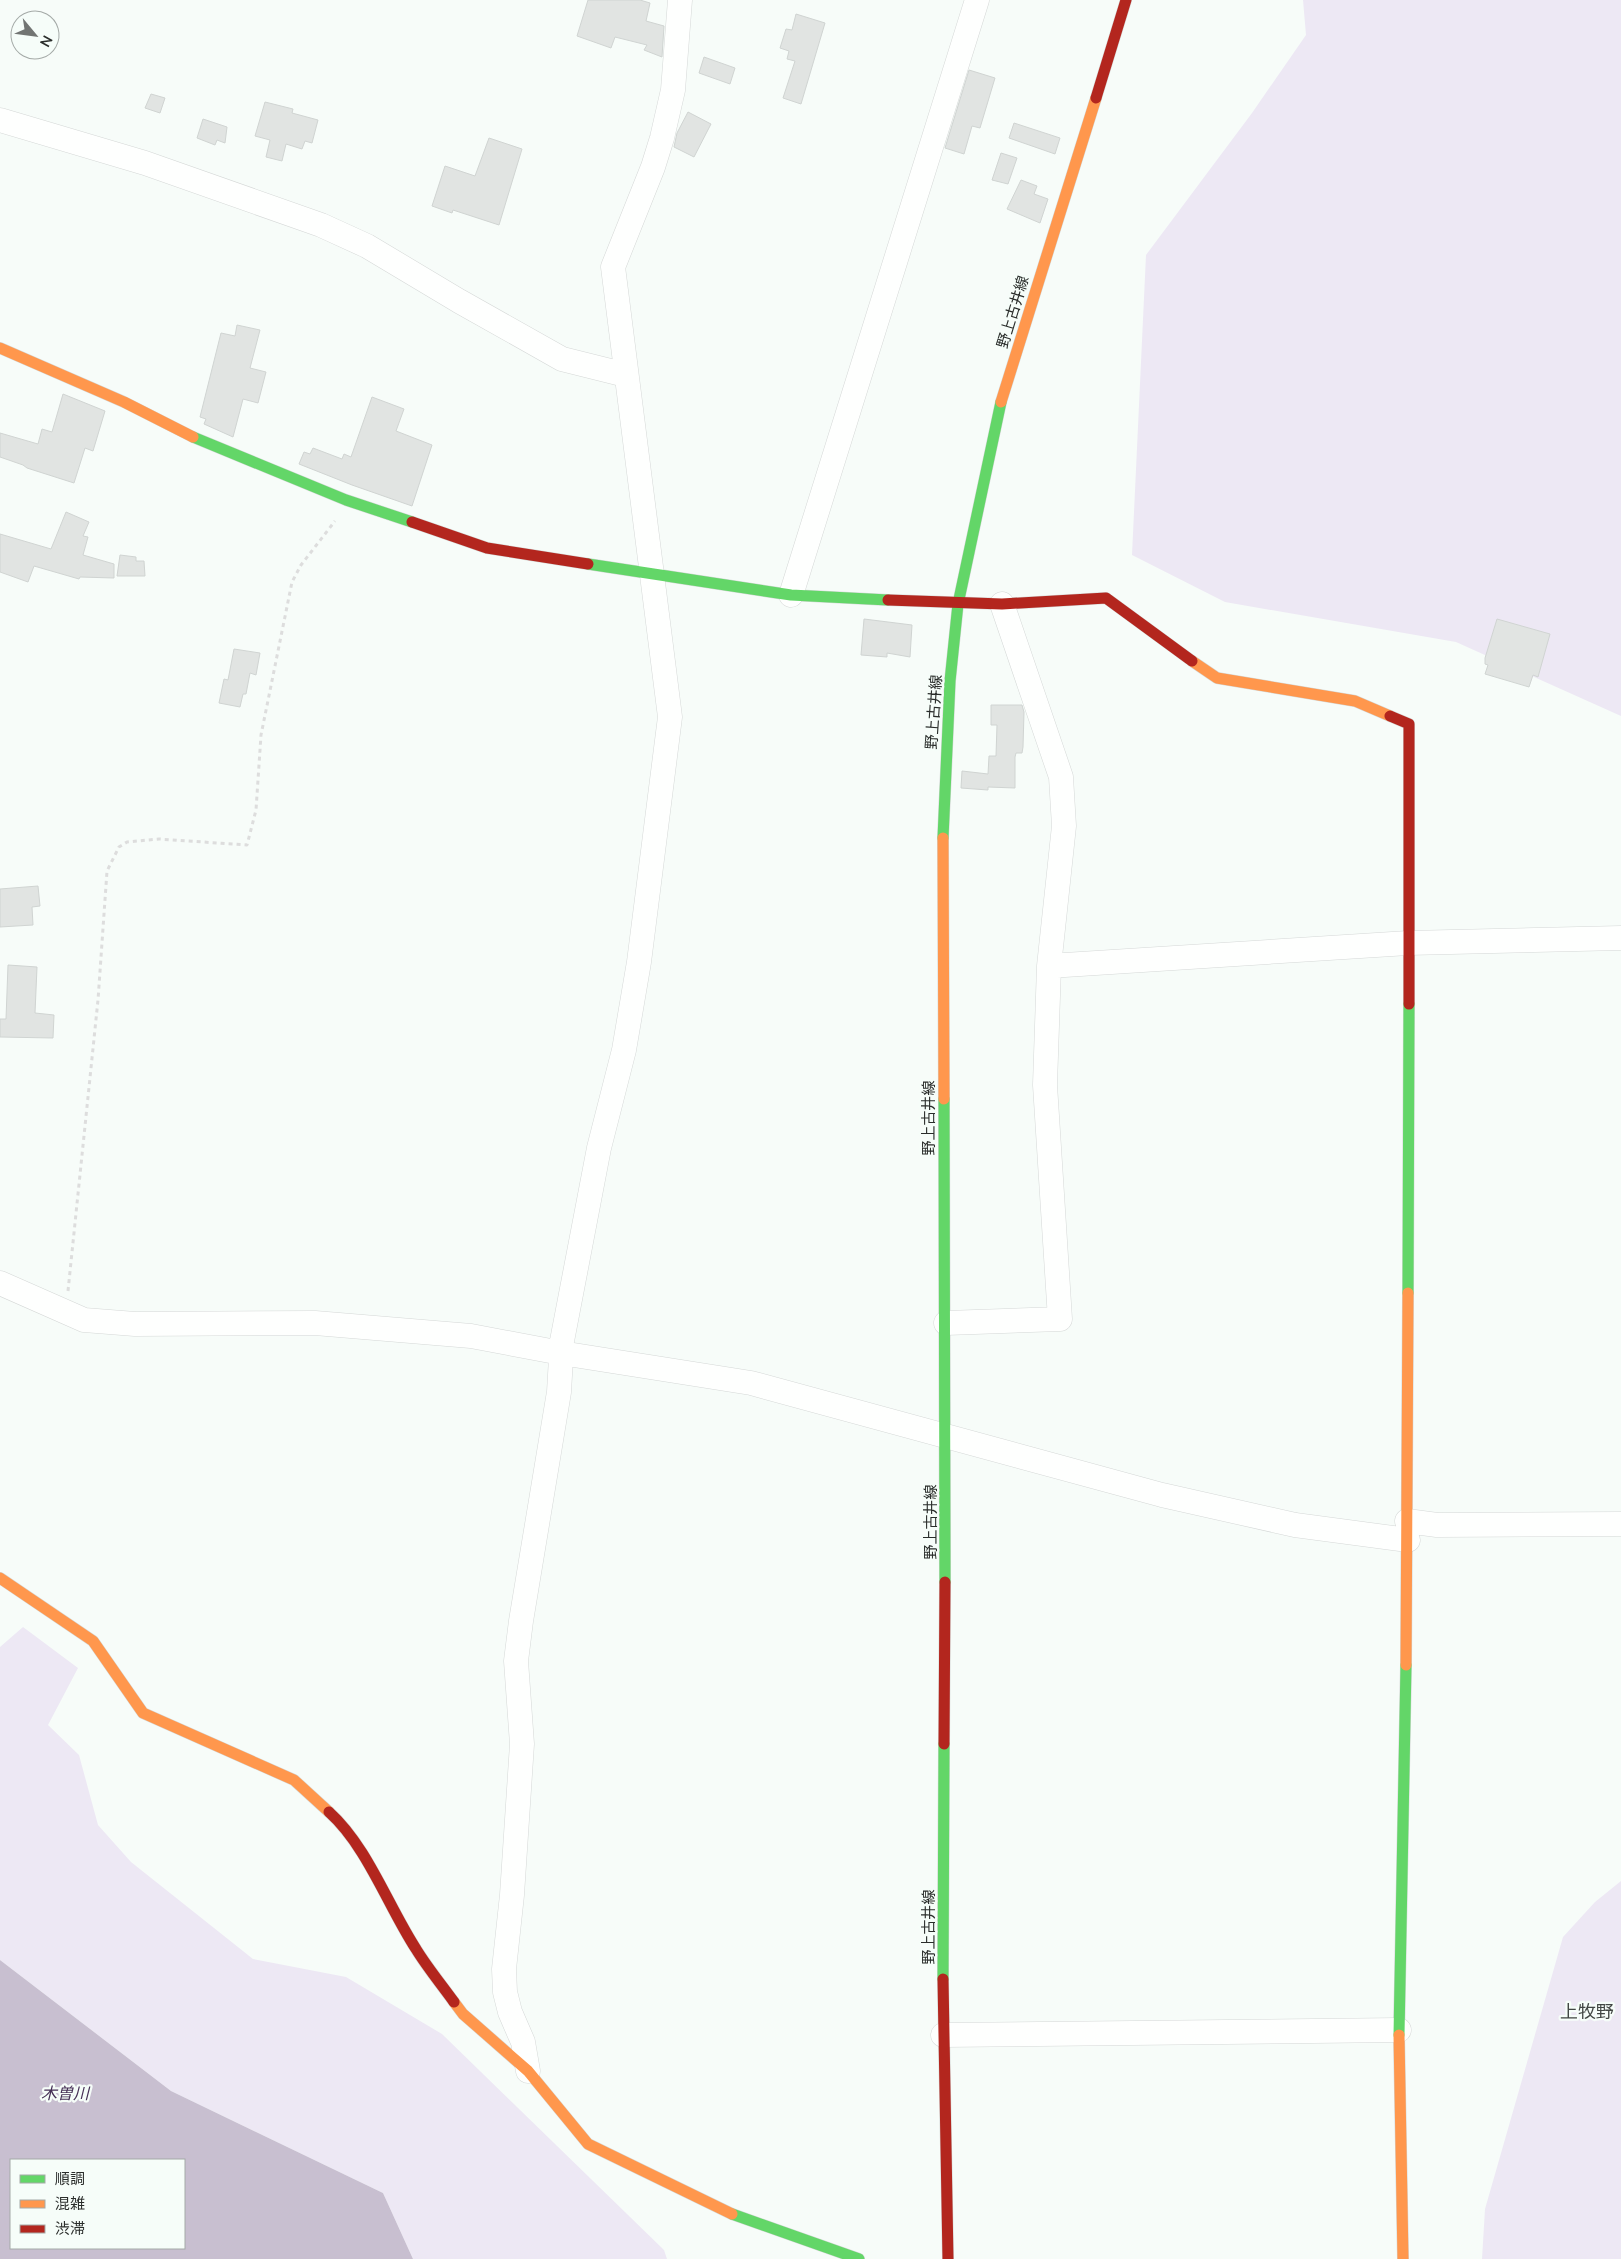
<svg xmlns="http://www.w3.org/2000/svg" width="1621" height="2259" font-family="'Nunito Sans','Noto Sans JP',sans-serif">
<rect width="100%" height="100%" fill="#f7fcf9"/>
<path fill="#ede8f4" d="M 1303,0 L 1621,0 L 1621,716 L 1456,642 L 1225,602 L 1132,555 L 1146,255 L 1252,113 L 1306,35 Z
M 23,1627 L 78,1668 L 48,1725 L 79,1755 L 98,1825 L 131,1862 L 253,1959 L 346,1977 L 442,2034 L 664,2250 L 667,2259 L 413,2259 L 383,2193 L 171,2091 L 0,1960 L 0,1647 Z
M 1621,1881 L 1621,2259 L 1482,2259 L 1485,2209 L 1563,1937 L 1595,1902 Z"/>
<path fill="#c8bfd0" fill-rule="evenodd" d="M 0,1960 L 171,2091 L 383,2193 L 413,2259 L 0,2259 ZM 11,2160 L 184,2160 L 184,2248 L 11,2248 Z"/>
<path fill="#e1e4e2" stroke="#d0d4d2" d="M 588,0 L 640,0 L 650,3 L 646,21 L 664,26 L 662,57 L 644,50 L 647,45 L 615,37 L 611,48 L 577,36 Z
M 796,14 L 825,23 L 801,104 L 783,98 L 795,61 L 787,59 L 789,51 L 780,48 L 786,29 L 792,30 Z
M 704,57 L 735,68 L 730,84 L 699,73 Z
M 969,70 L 995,78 L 980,128 L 972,126 L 964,154 L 945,148 Z
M 151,94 L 165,98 L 160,113 L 145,108 Z
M 265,102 L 293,109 L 292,113 L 318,120 L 312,143 L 305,141 L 302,149 L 286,144 L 282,161 L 266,157 L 270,140 L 255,136 Z
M 688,112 L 711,124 L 694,157 L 674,147 L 677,133 Z
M 203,119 L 227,127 L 225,143 L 217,140 L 215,145 L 197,138 Z
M 1014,123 L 1060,138 L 1055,154 L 1009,138 Z
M 489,138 L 522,149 L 499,225 L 453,210 L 452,213 L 432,206 L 445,166 L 475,176 Z
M 1001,153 L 1017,158 L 1008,184 L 992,180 Z
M 1021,180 L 1037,186 L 1034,194 L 1048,199 L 1040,223 L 1007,209 Z
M 237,325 L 260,330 L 250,368 L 266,372 L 258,403 L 243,399 L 233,437 L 204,424 L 206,419 L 200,417 L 221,333 L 235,336 Z
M 63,394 L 105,411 L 93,451 L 85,448 L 74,483 L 27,468 L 23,465 L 0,457 L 0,433 L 38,444 L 42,429 L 52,432 Z
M 372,397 L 404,409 L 396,431 L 432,445 L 412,506 L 352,485 L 299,464 L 304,452 L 310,454 L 313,448 L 342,459 L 344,454 L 351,457 Z
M 66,512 L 89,522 L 83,536 L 88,537 L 83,555 L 114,564 L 114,578 L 80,577 L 79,579 L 34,566 L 28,582 L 0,572 L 0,534 L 51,549 Z
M 120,555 L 136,557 L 136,561 L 144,561 L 145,576 L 117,576 Z
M 864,619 L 912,625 L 910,657 L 887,653 L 887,657 L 861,655 Z
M 1497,619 L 1550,634 L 1538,677 L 1533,675 L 1529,687 L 1485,674 L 1488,665 L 1485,664 L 1485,658 Z
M 234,649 L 260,653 L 256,675 L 250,673 L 246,694 L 243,694 L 240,707 L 219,703 L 224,679 L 228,680 Z
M 991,705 L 1022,705 L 1024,712 L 1023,747 L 1022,753 L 1016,753 L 1015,757 L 1015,788 L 988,787 L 988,790 L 961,788 L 962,771 L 988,774 L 989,756 L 996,756 L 997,725 L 991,725 Z
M 38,886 L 40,906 L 32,907 L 33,925 L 0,927 L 0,889 Z
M 8,965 L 37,967 L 35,1013 L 54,1015 L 53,1038 L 0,1037 L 0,1019 L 6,1019 Z"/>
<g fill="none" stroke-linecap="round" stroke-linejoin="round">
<g stroke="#d5d8d7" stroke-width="25">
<path id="street" d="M 0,120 L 145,163 L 321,225 L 367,246 L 459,301 L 562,359 L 626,375
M 791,595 L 977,0
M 1049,966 L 1408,943 L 1621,938
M 0,1283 L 84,1320 L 135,1324 L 315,1323 L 471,1336 L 561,1353 L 751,1383 L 1162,1495 L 1295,1525 L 1408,1540
M 946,1323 L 1060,1319 L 1045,1085 L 1049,966 L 1064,826 L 1061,777 L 1002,604
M 1407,1521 L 1437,1525 L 1621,1524
M 943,2035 L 1399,2030
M 528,2071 L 523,2042 L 510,2012 L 505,1992 L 504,1969 L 512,1895 L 522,1744 L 516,1661 L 521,1621 L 559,1392 L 562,1341 L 599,1148 L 624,1050 L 639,962 L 670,717 L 613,267 L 653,167 L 662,138 L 673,90 L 680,0"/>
</g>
<g stroke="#d5d8d7" stroke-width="12">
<path id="fast" d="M 193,437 L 346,500 L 412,522
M 588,564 L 791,595 L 888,600
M 943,838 L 950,681 L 958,604 L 1001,402
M 944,1099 L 945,1582
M 1408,1293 L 1409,1004
M 943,1979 L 944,1744
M 1399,2035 L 1406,1665
M 732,2214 L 859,2259"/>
</g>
<g stroke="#d5d8d7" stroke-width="12">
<path id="slow" d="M 0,348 L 124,402 L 193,437
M 1001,402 L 1096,98
M 1192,661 L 1217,678 L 1355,701 L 1390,716
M 943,838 L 944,1099
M 0,1578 L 93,1641 L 143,1713 L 294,1780 L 329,1812
M 1406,1665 L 1408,1293
M 454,2002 L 463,2014 L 528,2071 L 588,2144 L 732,2214
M 1399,2035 L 1403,2259"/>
</g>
<g stroke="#d5d8d7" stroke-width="12">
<path id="jam" d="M 1096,98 L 1126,0
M 412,522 L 487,548 L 588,564
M 888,600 L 1002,604 L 1106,598 L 1192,661
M 1390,716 L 1409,724 L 1409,1004
M 944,1744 L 945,1582
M 329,1812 C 367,1846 388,1906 416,1949 C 427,1967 441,1984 454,2002
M 943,1979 L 948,2259"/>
</g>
<path stroke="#ddd" stroke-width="3" stroke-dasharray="4 4" stroke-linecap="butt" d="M 68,1291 L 98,1000 L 107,871 L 119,847 L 127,842 L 159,839 L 247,845 L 256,810 L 261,735 L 292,582 L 301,565 L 335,521"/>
<use href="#street" stroke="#fefffe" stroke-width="24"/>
<use href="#fast" stroke="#63d668" stroke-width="11"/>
<use href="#slow" stroke="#ff974d" stroke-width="11"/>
<use href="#jam" stroke="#b3261e" stroke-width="11"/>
</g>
<g text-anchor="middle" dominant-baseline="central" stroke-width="4.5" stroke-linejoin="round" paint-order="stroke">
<g font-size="15" fill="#2a2d2b" stroke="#f6fdf9">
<text transform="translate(1013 312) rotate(-73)">野上古井線</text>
<text transform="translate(934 712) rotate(-86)">野上古井線</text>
<text transform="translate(929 1118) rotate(-90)">野上古井線</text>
<text transform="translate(931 1522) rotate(-90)">野上古井線</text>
<text transform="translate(929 1927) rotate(-90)">野上古井線</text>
</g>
<g font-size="16" font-style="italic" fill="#452f55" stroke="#f6fdf9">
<text x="65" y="2094">木曽川</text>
</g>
<g font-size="18" fill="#424744" stroke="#f6fdf9">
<text x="1587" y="2012">上牧野</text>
</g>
</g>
<rect x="10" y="2159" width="175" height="90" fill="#f6fdf9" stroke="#a4aaa7"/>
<rect x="20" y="2175" width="25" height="8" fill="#63d668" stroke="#a4aaa7"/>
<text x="55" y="2184" font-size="15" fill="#2a2d2b">順調</text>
<rect x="20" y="2200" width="25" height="8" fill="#ff974d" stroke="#a4aaa7"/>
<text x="55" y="2209" font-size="15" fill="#2a2d2b">混雑</text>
<rect x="20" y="2225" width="25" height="8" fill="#b3261e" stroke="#a4aaa7"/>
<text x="55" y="2234" font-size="15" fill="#2a2d2b">渋滞</text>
<g transform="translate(35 35) rotate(119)"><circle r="24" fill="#f6fdf9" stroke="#a4aaa7"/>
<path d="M0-4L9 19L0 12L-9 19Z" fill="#727573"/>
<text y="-8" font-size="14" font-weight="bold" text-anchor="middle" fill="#2a2d2b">N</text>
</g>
</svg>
